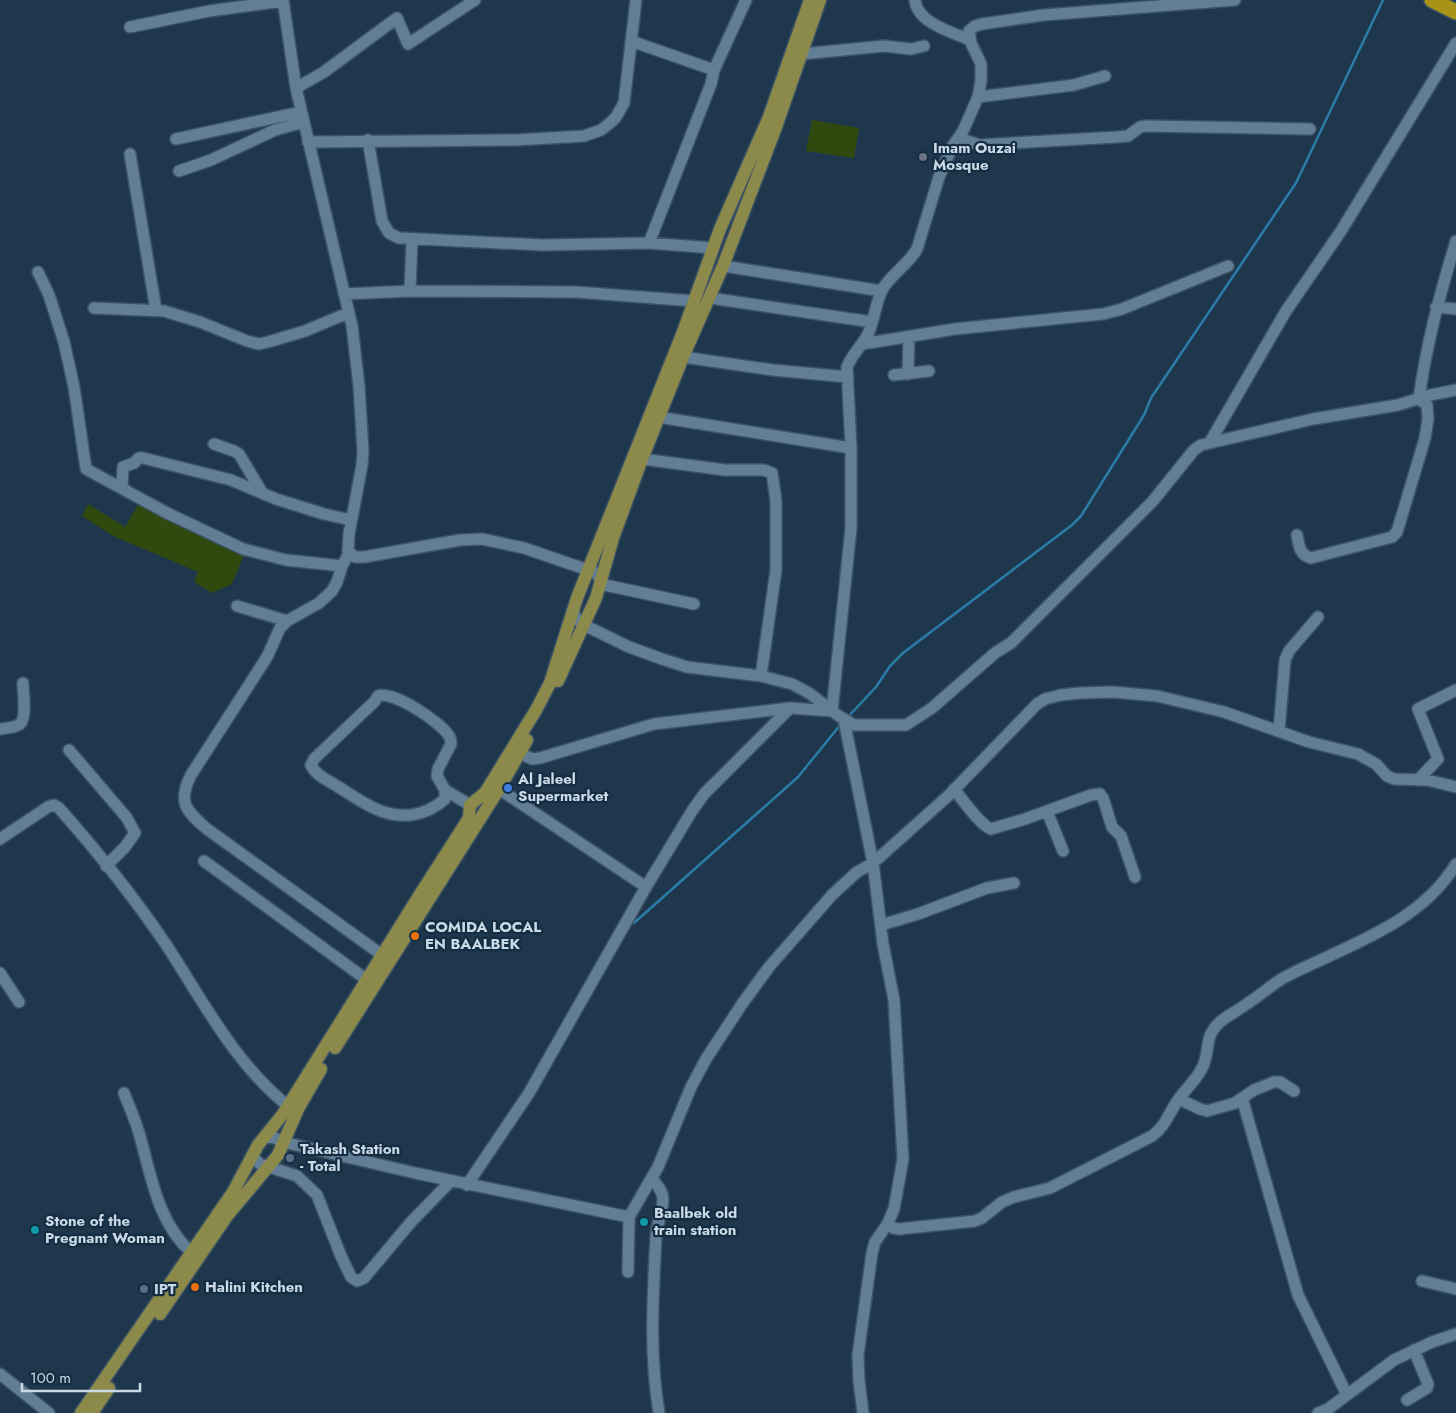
<svg xmlns="http://www.w3.org/2000/svg" width="1456" height="1413" font-family="Jost,sans-serif">
<rect width="100%" height="100%" fill="#1e374d"/>
<path fill="#2f490f" d="M 812,120 L 859,128 L 854,158 L 806,151 Z
M 141,499 L 244,555 L 232,584 L 212,593 L 194,582 L 198,572 L 113,536 L 82,516 L 88,504 L 125,527 Z"/>
<g fill="none" stroke-linecap="round" stroke-linejoin="round">
<path stroke="#2b7ca7" stroke-width="2.5" d="M 847,718 L 876,687 L 890,666 L 903,653 L 1072,525 L 1081,516 L 1144,415 L 1151,398 L 1296,183 L 1383,0
M 634,923 L 798,777 L 841,724"/>
<g stroke="#3c5264" stroke-width="14">
<path id="minor" d="M 283,0 L 296,88 L 352,326 L 359,386 L 363,451 L 362,465 L 349,534 L 348,551 L 355,557 L 364,557 L 460,540 L 482,539 L 524,548 L 588,570 L 596,573 L 601,581
M 915,0 C 917,23 952,32 970,40
M 130,27 L 209,11 L 283,1
M 631,41 L 714,70
M 802,54 L 884,46 L 911,49 L 924,46
M 296,88 L 324,72 L 397,18 L 408,44 L 475,0
M 978,97 L 1074,85 L 1105,76
M 959,138 L 979,145 L 1117,137 L 1128,136 L 1140,127 L 1145,126 L 1310,129
M 176,139 L 301,112
M 368,140 L 382,221 L 389,233 L 399,238 L 543,245 L 649,243 L 713,248
M 308,142 L 515,140 L 584,136 L 601,130 L 610,123 L 616,117 L 624,103 L 636,0
M 130,154 L 156,310
M 179,171 L 211,160 L 275,130 L 304,122
M 649,243 L 711,84 L 714,70 L 746,0
M 723,266 L 882,291
M 38,272 L 49,295 L 64,342 L 74,387 L 86,469 L 167,513 L 243,549 L 286,560 L 342,566
M 410,291 L 412,240
M 344,294 L 410,291 L 576,292 L 694,301
M 710,298 L 872,322
M 1436,307 L 1456,309
M 94,308 L 164,311 L 200,322 L 247,341 L 259,344 L 268,342 L 305,331 L 348,313
M 862,344 L 955,329 L 1103,314 L 1122,309 L 1228,266
M 683,357 L 773,370 L 848,377
M 908,374 L 909,337
M 894,375 L 929,371
M 1419,399 C 1426,345 1440,294 1456,241
M 658,417 L 851,448
M 1210,442 L 1286,311 L 1341,231 L 1456,43
M 214,444 L 234,451 L 239,454 L 263,494
M 642,459 L 725,470 L 764,470 L 772,473 L 776,501 L 776,570 L 761,676
M 128,492 L 122,487 L 123,467 L 134,463 L 139,458 L 143,458 L 231,480 L 276,499 L 324,514 L 351,520
M 1297,535 C 1299,545 1299,555 1311,558 L 1392,537 L 1397,532 L 1425,438 L 1428,419 L 1427,405 L 1419,399
M 349,553 L 342,566 L 337,582 L 332,591 L 319,603 L 287,621 L 280,628 L 267,657 L 191,775 C 177,802 186,811 207,829 L 382,955
M 600,584 L 694,604
M 237,606 L 287,621
M 572,611 L 577,619 L 584,625 L 629,647 L 662,659 L 687,667 L 761,676 L 792,684 L 809,693 L 839,716 L 854,725 L 906,725 L 932,708 L 995,653 L 1011,643 L 1152,502 L 1194,450 L 1201,445 L 1313,419 L 1398,405 L 1430,395 L 1456,390
M 844,720 L 873,863 L 883,944 L 894,1000 L 903,1159 L 894,1209 L 888,1223 L 875,1242 L 872,1253 L 858,1355 L 859,1381 L 863,1413
M 0,729 C 6,728 15,728 20,724 C 27,718 23,692 23,683
M 1279,731 L 1285,660 L 1289,651 L 1318,617
M 69,750 L 127,818 L 135,833 L 125,847 L 106,866
M 520,753 L 532,759 L 540,758 L 654,724 L 790,708 L 832,711 L 851,528 L 851,448 L 847,367 C 852,354 862,346 868,334 C 874,321 876,302 882,290 C 891,274 908,265 917,249 L 939,177 L 952,147 L 963,131 L 978,97 L 981,81 L 981,64 L 971,43 L 969,31 L 975,26 L 982,24 L 1044,15 L 1235,0
M 1418,780 L 1438,759 L 1418,709 L 1456,690
M 499,789 L 646,887
M 954,789 C 963,800 979,824 991,829 L 1025,819 L 1091,795 L 1100,794 L 1103,798 L 1112,827 L 1121,836 L 1135,877
M 445,790 L 445,799 C 435,808 425,813 411,815 C 382,818 361,801 337,786 C 329,781 315,775 311,765 L 314,759 L 375,701 L 378,696 C 393,690 442,723 449,736 C 451,739 451,741 451,744 L 438,769 L 437,776 L 445,790 L 470,805
M 1047,811 L 1063,851
M 0,839 L 48,807 L 54,805 L 59,808 C 97,851 133,896 165,943 C 202,999 234,1063 288,1106
M 204,861 L 367,980
M 881,925 L 918,914 L 987,888 L 1014,883
M 0,973 L 19,1002
M 124,1093 C 129,1106 135,1119 139,1133 C 151,1174 157,1222 191,1252
M 1242,1098 L 1298,1295 L 1347,1395
M 1179,1099 L 1200,1109 L 1207,1111 L 1235,1103 L 1254,1090 L 1274,1082 L 1280,1082 L 1294,1091
M 265,1137 L 275,1138 L 283,1142 L 415,1173 L 629,1217
M 252,1156 L 260,1164 L 297,1176 L 317,1195 L 341,1256 L 351,1277 L 357,1281 L 364,1278 L 411,1222 L 451,1181
M 652,1178 C 656,1184 663,1191 663,1199 C 663,1210 657,1224 656,1236 C 653,1297 649,1352 659,1413
M 467,1185 L 529,1093 L 646,887 L 692,811 L 704,794 L 790,708
M 888,1223 L 893,1228 L 899,1229 L 975,1221 L 982,1218 L 1002,1202 L 1014,1197 L 1050,1188 L 1152,1136 C 1165,1127 1169,1113 1178,1100 C 1186,1088 1197,1080 1203,1066 C 1211,1048 1203,1038 1220,1022 C 1228,1015 1239,1010 1248,1003 C 1261,995 1272,984 1285,977 C 1345,946 1419,925 1456,864
M 628,1272 L 629,1217 L 658,1167 L 691,1087 L 706,1059 L 742,1004 L 769,967 L 832,895 L 857,872 L 873,863 L 948,796 L 1037,704 L 1045,699 L 1061,695 L 1080,693 L 1113,692 L 1157,696 L 1224,712 L 1309,742 L 1358,754 L 1376,764 L 1387,776 L 1394,779 L 1427,780 L 1456,787
M 1422,1281 L 1456,1289
M 0,1374 L 49,1413
M 1407,1400 L 1427,1388 L 1428,1384 L 1414,1350
M 1318,1413 L 1328,1409 L 1394,1360 L 1432,1342 L 1456,1334"/>
</g>
<g stroke="#3c5264" stroke-width="15">
<path id="major" d="M 558,681 L 596,598 L 613,538 L 642,459 L 683,357 L 723,266 L 776,127 L 820,0
M 335,1048 L 499,789 L 527,740
M 160,1314 L 227,1216 L 278,1155 L 298,1109 L 321,1069
M 81,1413 L 233,1192 L 258,1145 L 283,1114 L 419,896 L 469,818 L 470,805 L 485,793 L 536,710 L 550,683 L 577,598 L 683,332 L 720,229 L 769,117 L 810,0
M 92,1413 L 109,1388"/>
</g>
<g stroke="#3c5264" stroke-width="18">
<path id="highway" d="M 1432,0 L 1456,12"/>
</g>
<use href="#minor" stroke="#627d96" stroke-width="11"/>
<use href="#major" stroke="#8b8a4a" stroke-width="12"/>
<use href="#highway" stroke="#a69317" stroke-width="15"/>
</g>
<circle fill="#6b7280" stroke="#142d42" stroke-width="2" cx="923" cy="157" r="5"/>
<circle fill="#3f7fe0" stroke="#142d42" stroke-width="2" cx="508" cy="788" r="5"/>
<g fill="#e8710a" stroke="#142d42" stroke-width="2">
<circle cx="415" cy="936" r="5"/>
<circle cx="195" cy="1287" r="5"/>
</g>
<g fill="#5c6f8a" stroke="#142d42" stroke-width="2">
<circle cx="290" cy="1158" r="5"/>
<circle cx="144" cy="1289" r="5"/>
</g>
<g fill="#0f9aa8" stroke="#142d42" stroke-width="2">
<circle cx="644" cy="1222" r="5"/>
<circle cx="35" cy="1230" r="5"/>
</g>
<g text-anchor="middle" dominant-baseline="central" stroke-width="4.5" stroke-linejoin="round" paint-order="stroke">
<g font-size="15" font-weight="bold" fill="#cad9e6" stroke="#142d42" text-anchor="start">
<text x="933" y="148">Imam Ouzai<tspan x="933" dy="17">Mosque</tspan></text>
<text x="518" y="779">Al Jaleel<tspan x="518" dy="17">Supermarket</tspan></text>
<text x="425" y="927">COMIDA LOCAL<tspan x="425" dy="17">EN BAALBEK</tspan></text>
<text x="300" y="1149">Takash Station<tspan x="300" dy="17">- Total</tspan></text>
<text x="654" y="1213">Baalbek old<tspan x="654" dy="17">train station</tspan></text>
<text x="45" y="1221">Stone of the<tspan x="45" dy="17">Pregnant Woman</tspan></text>
<text x="205" y="1287">Halini Kitchen</text>
<text x="154" y="1289">IPT</text>
</g>
</g>
<path d="M22 1383v8h118v-8" fill="none" stroke="#cad9e6" stroke-width="2.5"/>
<text x="30" y="1383" font-size="15" fill="#cad9e6" stroke="#142d42" stroke-width="4" paint-order="stroke">100 m</text>
</svg>
